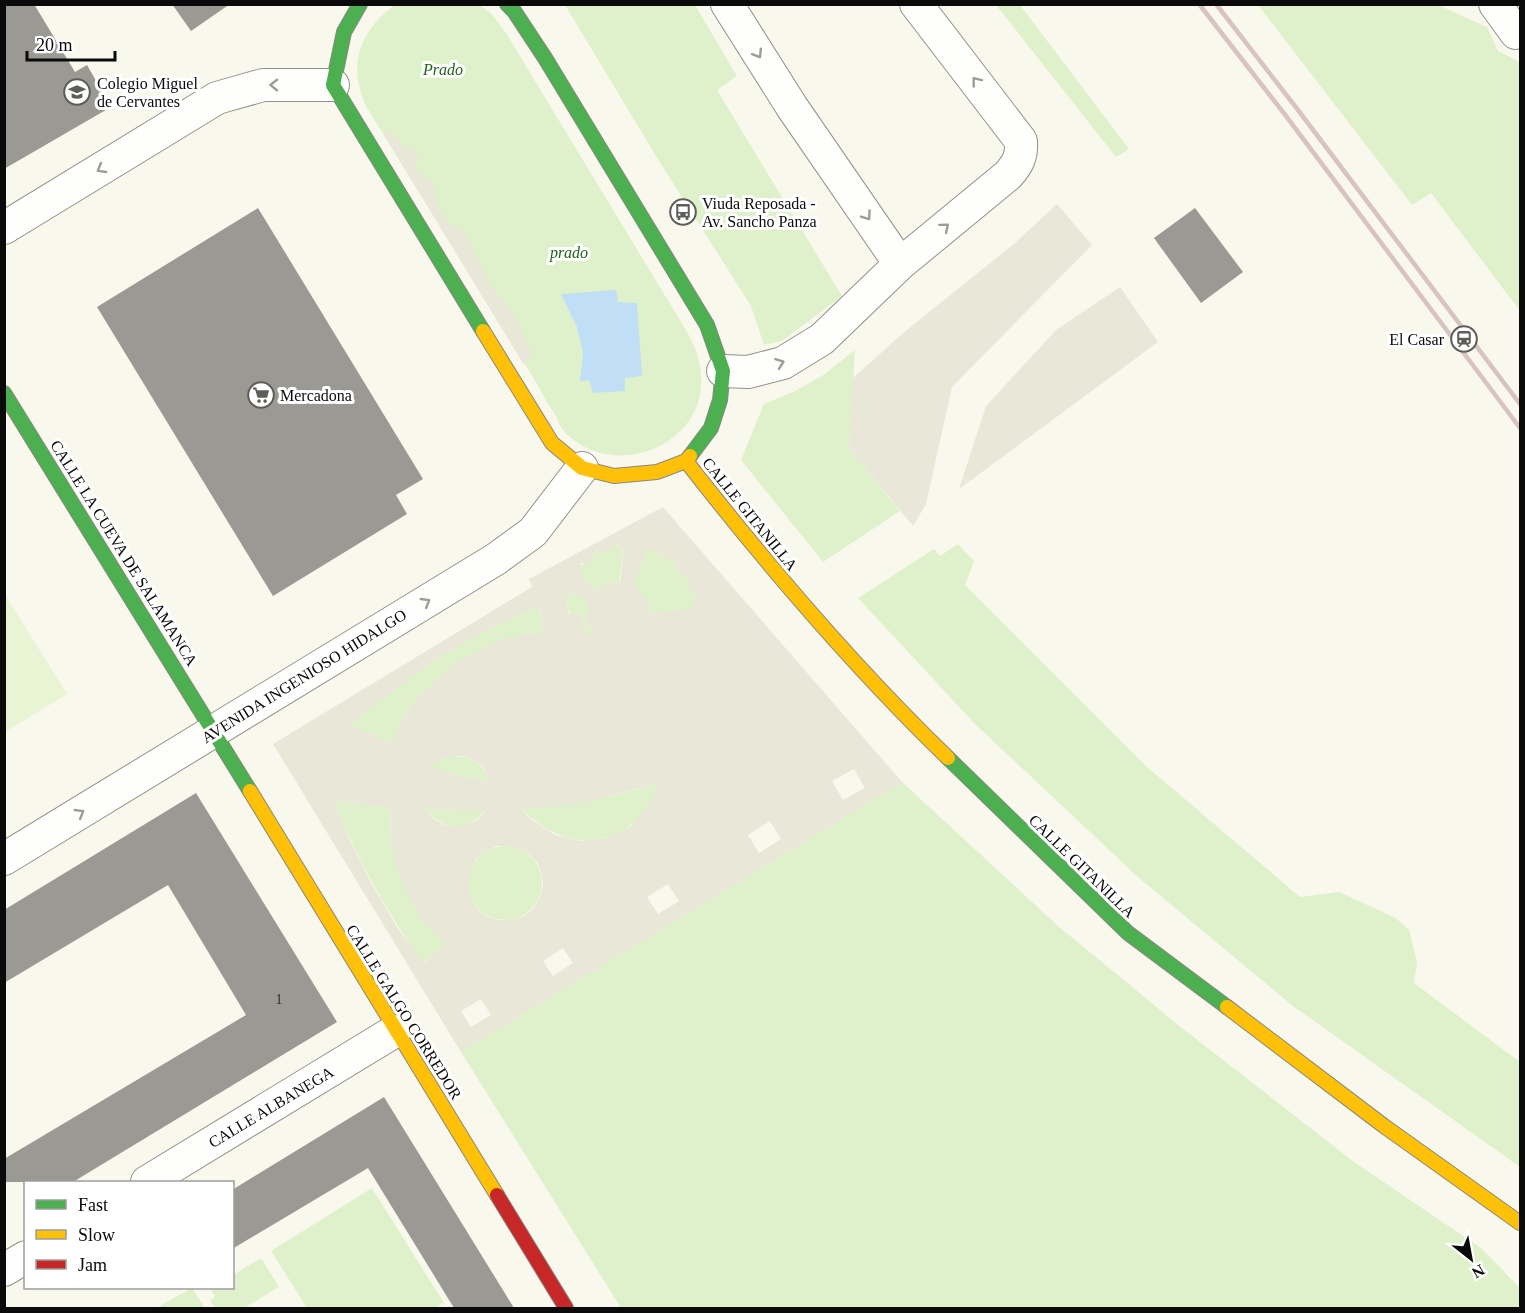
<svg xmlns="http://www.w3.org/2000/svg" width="1525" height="1313" font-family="Georgia,serif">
<rect width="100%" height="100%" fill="#f9f8ec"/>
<path fill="#dff1ca" d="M 394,5 L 479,5 L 491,13 L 506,33 L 687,332 C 695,346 700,359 701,376 C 706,449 608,483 562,429 C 559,425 558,420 556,416 C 549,406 543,395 537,384 L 366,106 C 347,64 360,32 394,5 Z
M 565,5 L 695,5 L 737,76 L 717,90 L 842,296 L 782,341 L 764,345 L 751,306 L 659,161 Z
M 996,5 L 1020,5 L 1129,149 L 1116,157 Z
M 1258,5 L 1438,5 L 1487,27 L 1498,51 L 1520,62 L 1520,311 L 1431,193 L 1412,205 Z
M 855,350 L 849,448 L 900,511 L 823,562 L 741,460 L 764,404 L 793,392 L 822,376 Z
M 615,544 L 619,544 L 624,547 L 619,582 L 605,584 L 595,591 L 578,575 L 583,568 L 580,566 L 595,557 L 592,553 L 596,550 L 599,553 L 615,548 Z
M 958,544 L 974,561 L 965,585 L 1146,766 L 1300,897 L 1339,892 L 1396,918 L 1409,930 L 1417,962 L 1414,983 L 1520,1062 L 1520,1167 L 1293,1006 L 1140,879 L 976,725 L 858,598 L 934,549 L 940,556 Z
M 656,548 L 660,550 L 658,554 L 672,563 L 675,559 L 678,562 L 675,566 L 685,578 L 689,576 L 692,595 L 697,594 L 694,608 L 650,613 L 648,602 L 632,586 L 647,549 Z
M 569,592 L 588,601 L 586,620 L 593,635 L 590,637 L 583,626 L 581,614 L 570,614 L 566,604 Z
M 540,606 L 543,633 L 520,635 L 452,665 L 415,701 L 401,721 L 391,743 L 348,724 L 441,656 L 491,628 Z
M 451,756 C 473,756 481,762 490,781 L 457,776 L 430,767 L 439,760 Z
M 659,782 C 655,790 653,801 647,808 C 613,854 557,848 521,808 C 569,807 613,798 659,782 Z
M 902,782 L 1058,926 L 1182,1028 L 1354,1162 L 1481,1248 L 1520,1288 L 1520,1308 L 621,1308 L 461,1052 Z
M 334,801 L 390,807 C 388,861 408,906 446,944 L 423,963 C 387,913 357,859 334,801 Z
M 422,806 L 454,810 L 486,810 C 463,836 443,830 422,806 Z
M468 883a37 37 0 1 1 74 0a37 37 0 1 1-74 0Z
M 372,1188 L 444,1303 L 435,1308 L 307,1308 L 271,1251 Z
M 261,1258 L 279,1287 L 244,1308 L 215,1308 L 210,1301 L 215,1297 L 210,1288 L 232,1288 L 233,1275 Z
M 192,1288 L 205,1308 L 156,1308 Z"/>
<path fill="#e9f4d4" d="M 4,593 L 67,694 L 5,732 L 4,732 Z"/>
<path fill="#e9e7d7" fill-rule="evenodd" d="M 388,130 L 405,146 L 419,153 L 415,161 L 417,171 L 425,179 L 434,181 L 434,196 L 441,212 L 452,226 L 465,233 L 491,286 L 515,316 L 533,356 L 524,365 L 384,135 Z
M 1057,204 L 1092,245 L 952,387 L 926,504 L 913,526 L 849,448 L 853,378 L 903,333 L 1015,243 Z
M 1120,287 L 1158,342 L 959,489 L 986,406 L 1056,330 Z
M 663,507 L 902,782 L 461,1052 L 273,744 L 532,587 L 529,579 ZM 615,544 L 619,544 L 620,548 L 624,548 L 620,582 L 605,584 L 595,591 L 579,575 L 583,568 L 580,565 L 582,562 L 586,565 L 595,556 L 593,553 L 596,550 L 599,554 L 615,548 ZM 656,548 L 660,550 L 658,554 L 672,563 L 675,560 L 678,562 L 675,566 L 685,578 L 689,577 L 690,580 L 687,582 L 692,595 L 696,594 L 697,597 L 692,599 L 694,608 L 650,613 L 648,602 L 642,594 L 633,586 L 647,549 L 654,552 ZM 569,592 L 588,601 L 586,620 L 593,634 L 590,637 L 583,626 L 581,614 L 569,614 L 566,604 ZM 540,606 L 543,633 L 520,635 L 496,642 L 452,665 L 415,701 L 401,721 L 391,743 L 349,724 L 441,656 L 491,628 ZM 451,756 L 463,756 L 474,760 L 483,767 L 490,781 L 457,776 L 431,767 L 439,760 ZM 854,769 L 865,788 L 843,800 L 832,781 ZM 658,783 L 648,806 L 631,826 L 607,838 L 581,841 L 555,835 L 533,821 L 521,809 L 549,807 L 593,801 ZM 334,801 L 390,807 L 391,843 L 401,881 L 420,917 L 445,944 L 424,963 L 397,927 L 373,886 L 351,842 ZM 423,807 L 454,810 L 486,811 L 477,820 L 467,825 L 455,827 L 444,825 L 434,819 ZM 770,821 L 781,839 L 759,853 L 748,835 ZM 497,846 L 509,846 L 520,849 L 530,855 L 538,864 L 542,875 L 543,887 L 539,899 L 533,909 L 524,916 L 511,920 L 498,920 L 486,916 L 476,907 L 470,896 L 468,883 L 470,871 L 476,859 L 486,851 ZM 668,884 L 679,901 L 658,914 L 647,897 ZM 563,948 L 573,963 L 553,976 L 543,961 ZM 481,999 L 491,1015 L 471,1027 L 461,1011 Z"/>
<path fill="#c0dff6" d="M 616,290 L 618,302 L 637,303 L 642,376 L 625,378 L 625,391 L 593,393 L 589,380 L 580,381 L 583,353 L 577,327 L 561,294 Z"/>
<path fill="#9b9993" d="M 4,4 L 34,4 L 75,72 L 87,65 L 111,107 L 4,169 Z
M 172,4 L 230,4 L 191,31 Z
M 258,208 L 423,479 L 396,495 L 407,514 L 273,596 L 97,307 Z
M 1195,208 L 1243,272 L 1201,303 L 1154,238 Z
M 196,793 L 337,1022 L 73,1182 L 4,1182 L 4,1159 L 246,1015 L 168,885 L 4,983 L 4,910 Z
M 384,1097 L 514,1308 L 454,1308 L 368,1168 L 232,1249 L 232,1190 Z"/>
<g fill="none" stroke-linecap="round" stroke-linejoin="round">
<g stroke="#92918c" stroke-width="34">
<path id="street" d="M 727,4 L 792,107 L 900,264
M 1495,4 L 1516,33
M 4,228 L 217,98 L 263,85 L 333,85
M 723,371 L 748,372 L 783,363 L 822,339 L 900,264 L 1008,175 C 1018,164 1022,156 1021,141 L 916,4
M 4,859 L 496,559 L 533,532 L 582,468
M 147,1182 L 395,1031
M 4,1270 L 26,1257"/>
</g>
<g stroke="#888882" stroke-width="16">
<path id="fast" d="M 360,4 L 344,32 L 333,85 L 483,331
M 507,4 L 514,11 L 545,58 L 707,325 L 723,371 L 720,400 L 711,428 L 690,456
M 4,393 L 250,791
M 948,758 L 1128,933 L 1227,1007"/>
</g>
<g stroke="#888882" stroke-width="16">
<path id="slow" d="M 483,331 L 552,443 L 582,468 L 614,476 L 657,472 L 686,461 L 690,456
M 686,461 C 767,565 853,666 948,758
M 250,791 L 497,1195
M 1227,1007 L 1384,1126 L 1520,1223"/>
</g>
<g stroke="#888882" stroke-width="16">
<path id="jam" d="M 497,1195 L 566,1308"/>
</g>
<use href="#street" stroke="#fefefc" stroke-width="32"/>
<use href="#fast" stroke="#4caf50" stroke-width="14"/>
<use href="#slow" stroke="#ffc107" stroke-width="14"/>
<use href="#jam" stroke="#c62828" stroke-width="14"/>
<path stroke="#d7c3c1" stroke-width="4.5" d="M 1199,4 L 1286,116 L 1520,428
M 1216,4 L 1298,110 L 1520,404"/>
</g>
<defs><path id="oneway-chevron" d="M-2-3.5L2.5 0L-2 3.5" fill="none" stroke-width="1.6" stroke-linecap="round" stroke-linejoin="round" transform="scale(1.5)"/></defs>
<g stroke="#9c9c9b">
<use href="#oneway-chevron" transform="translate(758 54) rotate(58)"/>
<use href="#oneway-chevron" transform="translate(976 81) rotate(-128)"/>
<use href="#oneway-chevron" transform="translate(274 85) rotate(-179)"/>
<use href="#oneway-chevron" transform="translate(101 169) rotate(149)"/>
<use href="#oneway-chevron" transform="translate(867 216) rotate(55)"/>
<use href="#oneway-chevron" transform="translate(945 227) rotate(-40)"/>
<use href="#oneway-chevron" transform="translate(780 363) rotate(-20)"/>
<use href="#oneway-chevron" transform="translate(426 602) rotate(-31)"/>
<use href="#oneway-chevron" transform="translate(80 813) rotate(-31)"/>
</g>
<defs>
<g id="school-ring" transform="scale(1.35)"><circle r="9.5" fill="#fff" stroke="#5e5d59" stroke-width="1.5"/><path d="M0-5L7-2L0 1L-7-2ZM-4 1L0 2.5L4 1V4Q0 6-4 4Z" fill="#5e5d59"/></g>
<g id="bus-ring" transform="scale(1.35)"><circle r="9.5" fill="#fff" stroke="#5e5d59" stroke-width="1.5"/><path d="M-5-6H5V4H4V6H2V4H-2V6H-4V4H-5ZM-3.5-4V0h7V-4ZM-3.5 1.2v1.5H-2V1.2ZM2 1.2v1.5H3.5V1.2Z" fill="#5e5d59"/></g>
<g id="station-ring" transform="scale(1.35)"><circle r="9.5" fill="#fff" stroke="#5e5d59" stroke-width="1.5"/><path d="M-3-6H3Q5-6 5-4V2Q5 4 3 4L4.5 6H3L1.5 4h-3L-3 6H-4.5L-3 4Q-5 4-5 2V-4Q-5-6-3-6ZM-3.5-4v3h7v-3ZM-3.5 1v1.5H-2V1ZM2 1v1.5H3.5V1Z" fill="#5e5d59"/></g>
<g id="supermarket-ring" transform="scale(1.35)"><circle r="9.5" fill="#fff" stroke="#5e5d59" stroke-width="1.5"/><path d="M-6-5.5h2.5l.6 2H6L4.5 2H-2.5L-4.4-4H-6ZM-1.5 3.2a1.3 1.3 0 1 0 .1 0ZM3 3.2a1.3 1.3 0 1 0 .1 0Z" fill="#5e5d59"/></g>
</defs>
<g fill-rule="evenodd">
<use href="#school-ring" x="77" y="92"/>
<use href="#bus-ring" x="683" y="212"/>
<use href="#station-ring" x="1464" y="339"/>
<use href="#supermarket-ring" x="261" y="395"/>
</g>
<g text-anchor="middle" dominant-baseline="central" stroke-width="6" stroke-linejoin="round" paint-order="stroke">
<g font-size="14" fill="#2e2e2c">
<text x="279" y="999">1</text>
</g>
<g font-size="16" font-style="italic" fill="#216318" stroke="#fff">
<text x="443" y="69">Prado</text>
<text x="569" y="252">prado</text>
</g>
<g font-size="16" fill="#0a0a0a" stroke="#fff" text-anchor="start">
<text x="97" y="83">Colegio Miguel<tspan x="97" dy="18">de Cervantes</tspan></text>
<text x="702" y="203">Viuda Reposada -<tspan x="702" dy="18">Av. Sancho Panza</tspan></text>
<text x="1444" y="339" text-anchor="end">El Casar</text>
<text x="280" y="395">Mercadona</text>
</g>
<g font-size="16" fill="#0a0a0a" stroke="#fff">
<text transform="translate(750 514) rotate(51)">CALLE GITANILLA</text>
<text transform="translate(124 553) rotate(58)">CALLE LA CUEVA DE SALAMANCA</text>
<text transform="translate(304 676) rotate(-32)">AVENIDA INGENIOSO HIDALGO</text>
<text transform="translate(1082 866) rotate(44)">CALLE GITANILLA</text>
<text transform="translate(404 1012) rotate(58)">CALLE GALGO CORREDOR</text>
<text transform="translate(271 1107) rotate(-31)">CALLE ALBANEGA</text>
</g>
</g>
<rect width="1525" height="1313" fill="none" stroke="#0a0a0a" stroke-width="12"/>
<rect x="24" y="1181" width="210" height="108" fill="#ffffff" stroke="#9d9d9d" stroke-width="1.5"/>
<rect x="36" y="1200" width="30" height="9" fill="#4caf50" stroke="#9d9d9d" stroke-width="1.5"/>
<text x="78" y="1211" font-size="18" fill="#0a0a0a">Fast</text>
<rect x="36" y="1230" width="30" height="9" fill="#ffc107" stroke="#9d9d9d" stroke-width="1.5"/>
<text x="78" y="1241" font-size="18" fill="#0a0a0a">Slow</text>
<rect x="36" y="1260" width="30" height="9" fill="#c62828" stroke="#9d9d9d" stroke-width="1.5"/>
<text x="78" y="1271" font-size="18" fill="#0a0a0a">Jam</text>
<g transform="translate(1471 1259) rotate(149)" stroke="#ffffff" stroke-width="4.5" paint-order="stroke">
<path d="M0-4.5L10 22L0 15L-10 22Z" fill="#0a0a0a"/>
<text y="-9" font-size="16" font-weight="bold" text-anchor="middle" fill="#0a0a0a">N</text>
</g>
<path d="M27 51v9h88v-9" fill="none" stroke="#0a0a0a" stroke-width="3"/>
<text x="36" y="51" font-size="18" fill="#0a0a0a" stroke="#ffffff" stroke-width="4.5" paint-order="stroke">20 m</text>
</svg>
